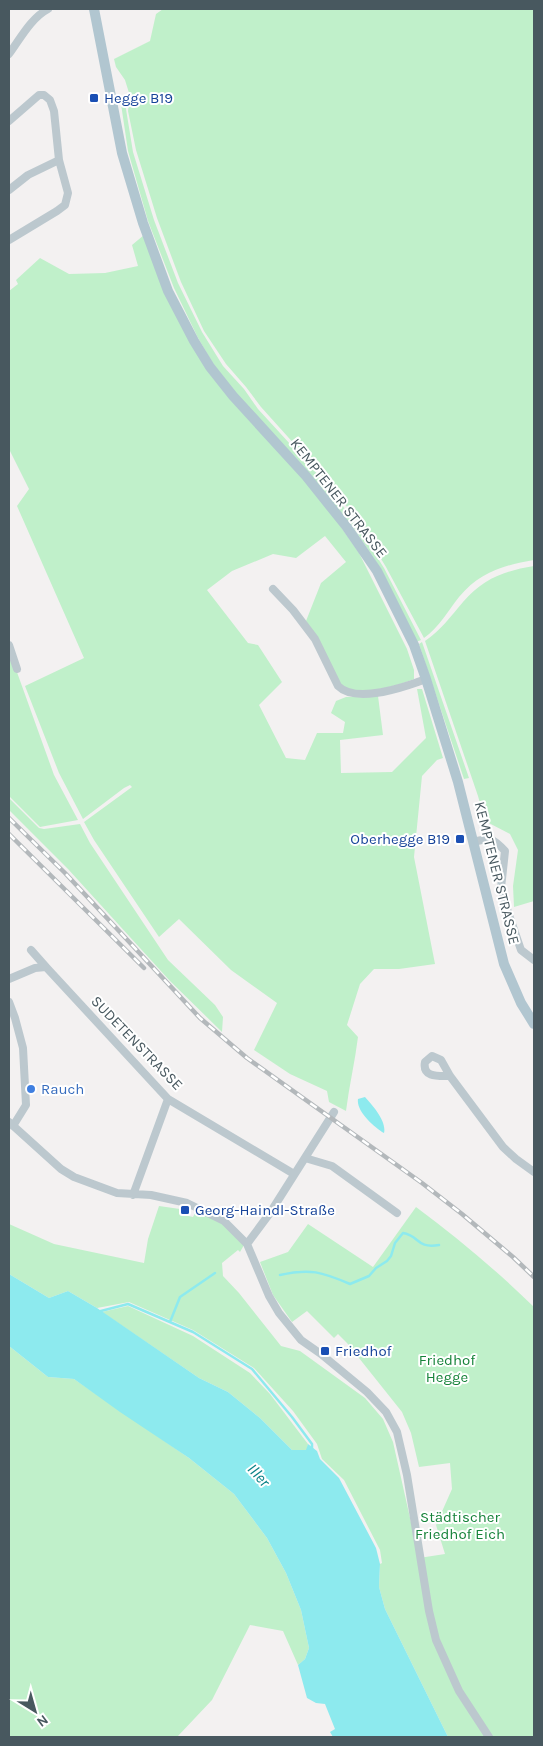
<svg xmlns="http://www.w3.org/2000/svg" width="543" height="1746" font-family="Karla,sans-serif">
<rect width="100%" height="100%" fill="#f3f1f1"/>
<path fill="#c0f0ca" d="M 163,9 L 534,9 L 534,560 C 504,565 480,572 459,597 C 448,611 439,627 424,638 L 386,567 L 356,518 L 315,467 L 261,407 L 246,387 L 226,364 L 204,331 L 181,282 L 157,218 L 136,150 L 128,111 L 130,96 L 125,80 L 116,67 L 114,59 L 150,41 L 156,14 Z
M 125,103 L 133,152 L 154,220 L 178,283 L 202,332 L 223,366 L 244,389 L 258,409 L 313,469 L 354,520 L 349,523 L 236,393 L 214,365 L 198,338 L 174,288 L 148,221 L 128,151 L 121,104 Z
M 144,235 L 191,343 L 303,479 L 334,517 L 359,553 L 407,649 L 414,670 L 414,679 C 397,686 353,699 340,683 L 306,621 L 321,583 L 346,562 L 325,536 L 296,558 L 273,554 L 232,571 L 207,590 L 248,643 L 258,645 L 282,682 L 259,705 L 286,758 L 305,760 L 317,733 L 343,733 L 345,722 L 331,713 L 336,701 L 346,697 L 378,696 L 383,735 L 340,740 L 341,773 L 392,772 L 426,738 L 417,689 L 422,689 L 443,758 L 437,760 L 422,776 L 414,857 L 435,964 L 399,969 L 374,969 L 360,984 L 347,1025 L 358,1037 C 355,1062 349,1086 346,1111 L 329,1102 L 327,1091 L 290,1074 L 254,1050 L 277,1003 L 231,970 L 179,919 L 159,937 L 94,840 L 84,822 L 132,787 L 130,785 L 124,788 L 83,819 L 59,773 L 25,686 L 84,658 L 17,506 L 29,489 L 9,449 L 9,291 L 18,284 L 16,280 L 40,258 L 69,274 L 105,273 L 138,266 L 132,245 Z
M 355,522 L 384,568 L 421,640 L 416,642 L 381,569 L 351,524 Z
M 534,566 L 534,901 L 514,907 L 513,886 L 518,850 L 510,834 L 485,821 L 478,796 L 425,641 C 441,630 451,616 463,602 C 484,578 504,571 534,566 Z
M 422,642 L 469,778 L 464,779 L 419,644 Z
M 9,650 L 54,775 L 78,820 L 40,827 L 9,796 Z
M 9,798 L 39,828 L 44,829 L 80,824 L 90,843 L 168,960 L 215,1005 L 223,1017 L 222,1032 L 170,981 L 68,869 L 9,810 Z
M 159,1206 L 180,1209 L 179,1214 L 193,1217 L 196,1211 L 221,1222 L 244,1245 L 240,1252 L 238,1250 L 222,1263 L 223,1276 L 239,1293 L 281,1346 L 300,1351 L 365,1398 L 383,1419 L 393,1442 L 419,1558 L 445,1554 L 436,1525 L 452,1489 L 450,1463 L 419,1467 L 411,1433 L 402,1412 L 347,1343 L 338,1334 L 334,1338 L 307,1311 L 292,1322 L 273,1295 L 260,1262 L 288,1252 L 308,1224 L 373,1267 L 416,1207 C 458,1238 497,1271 534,1307 L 534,1737 L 448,1737 L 385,1609 L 379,1587 L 380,1564 L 382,1563 L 380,1550 L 344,1480 L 322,1459 L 317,1444 L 293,1411 L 254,1368 L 193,1330 L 129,1302 L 97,1308 L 68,1291 L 49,1298 L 9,1274 L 9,1224 L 54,1244 L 144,1263 L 148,1239 Z
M 128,1306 L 193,1336 L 250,1373 L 270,1394 L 308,1444 L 307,1450 L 292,1450 L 260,1418 L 228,1392 L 199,1378 L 102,1312 Z
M 9,1346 L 48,1377 L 74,1379 L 189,1458 L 234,1494 L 267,1538 L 286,1573 L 301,1610 L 309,1648 L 305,1659 L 298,1665 L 283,1631 L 250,1625 L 212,1700 L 178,1736 L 173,1737 L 9,1737 Z"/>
<path fill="#8deaee" d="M 365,1097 C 372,1105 387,1121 384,1133 C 374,1127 356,1111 358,1099 Z
M 9,1274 L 49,1298 L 68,1291 L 97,1308 L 199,1378 L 228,1392 L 260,1418 L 292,1450 L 306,1450 L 308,1444 L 317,1451 L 320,1459 L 339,1478 L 376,1548 L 380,1564 L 379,1587 L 385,1609 L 448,1737 L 333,1737 L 330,1732 L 335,1729 L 325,1704 L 316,1703 L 307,1698 L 298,1665 L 305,1659 L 309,1648 L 301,1610 L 286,1573 L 267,1538 L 234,1494 L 189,1458 L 120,1412 L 74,1379 L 48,1377 L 9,1346 Z"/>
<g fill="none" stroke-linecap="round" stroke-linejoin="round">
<path stroke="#8deaee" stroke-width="2.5" d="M 280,1275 C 310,1268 322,1272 350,1284 L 369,1276 L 376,1268 L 387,1261 L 391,1256 L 395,1243 L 403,1233 C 419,1235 416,1249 439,1245
M 97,1312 L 128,1304 L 193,1332 L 252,1369 L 292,1417 L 312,1444 L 312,1449
M 170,1322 L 180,1297 L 215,1273"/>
<path stroke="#bcc8ce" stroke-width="8" d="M 9,54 C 20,39 31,18 48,9
M 9,121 L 39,95 L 44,95 L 50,100 L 54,111 L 59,160 L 68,193 L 65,205 L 57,211 L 9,240
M 9,190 L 28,175 L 59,160
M 273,589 L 293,610 L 315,639 L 338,686 C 356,704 405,687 426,679
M 9,645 L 17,669
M 474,842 C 491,837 493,838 505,851 L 501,888 L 507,909 L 521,950 L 534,960
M 31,950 L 46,967
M 9,979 L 35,968 L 46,967 L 168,1099 L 294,1174
M 9,1002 L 15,1018 L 23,1048 L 26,1105 L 13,1126
M 450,1076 C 439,1076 422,1078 425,1062 L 432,1056 L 441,1060 L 450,1076 L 503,1147 L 516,1159 L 534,1172
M 9,1122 L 61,1169 L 74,1177 L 117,1193 L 151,1195 L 187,1203 L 224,1221 L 247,1244 L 269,1296 L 279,1313 L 301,1340 L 321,1354 L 367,1392 L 386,1412 L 397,1432 L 407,1475 L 429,1611 L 436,1640 L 459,1691 L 489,1737
M 305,1158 L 332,1166 L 397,1213
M 133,1195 L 168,1099
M 247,1244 L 270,1213 L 334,1112"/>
<path stroke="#b1c6d0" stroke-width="10" d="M 94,9 L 122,153 L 143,223 L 168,291 L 194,341 L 210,367 L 233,396 L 306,476 L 346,526 L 377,571 L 414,645 L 426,679 L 458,782 L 504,964 L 521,1003 L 534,1024"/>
<g stroke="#b3b8bb" stroke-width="4.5">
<path id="rail" d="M 9,818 L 65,873 L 200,1018 L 247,1058 L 422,1183 L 462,1214 L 513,1257 L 534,1277
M 9,834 L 144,968"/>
</g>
<use href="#rail" stroke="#fff" stroke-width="2.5" stroke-dasharray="8" stroke-linecap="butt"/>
</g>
<g fill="#1a4fb4" stroke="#fff" stroke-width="2">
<rect x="89" y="93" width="10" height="10" rx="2.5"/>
<rect x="455" y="834" width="10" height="10" rx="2.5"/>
<rect x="180" y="1205" width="10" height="10" rx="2.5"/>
<rect x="320" y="1346" width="10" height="10" rx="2.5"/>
</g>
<circle fill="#3f7fe0" stroke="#fff" stroke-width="2" cx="31" cy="1089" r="5"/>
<g text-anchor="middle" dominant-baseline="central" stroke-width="4" stroke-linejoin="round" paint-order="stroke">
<g font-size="15" fill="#164399" stroke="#fff" text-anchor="start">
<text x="104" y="98">Hegge B19</text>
<text x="450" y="839" text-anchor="end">Oberhegge B19</text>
<text x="195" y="1210">Georg-Haindl-Straße</text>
<text x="335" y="1351">Friedhof</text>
</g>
<g font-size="15" fill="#48585f" stroke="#fff">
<text transform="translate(339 498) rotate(52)">KEMPTENER STRASSE</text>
<text transform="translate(497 873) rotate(76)">KEMPTENER STRASSE</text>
<text transform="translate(137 1043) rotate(46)">SUDETENSTRASSE</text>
</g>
<g font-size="15" fill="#366cbe" stroke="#fff" text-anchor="start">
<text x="41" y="1089">Rauch</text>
</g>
<g font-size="15" fill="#16833a" stroke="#fff">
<text x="447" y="1360">Friedhof<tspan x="447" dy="17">Hegge</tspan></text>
<text x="460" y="1517">Städtischer<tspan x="460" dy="17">Friedhof Eich</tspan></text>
</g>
<g font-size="16" font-style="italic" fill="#0c8388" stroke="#fff">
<text transform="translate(259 1475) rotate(48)">Iller</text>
</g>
</g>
<rect width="543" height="1746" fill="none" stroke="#48585f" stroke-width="20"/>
<g transform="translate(35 1711) rotate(143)" stroke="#ffffff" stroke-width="4" paint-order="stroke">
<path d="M0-4L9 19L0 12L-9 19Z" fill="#48585f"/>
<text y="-8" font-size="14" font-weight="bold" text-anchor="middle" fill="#48585f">N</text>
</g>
</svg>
